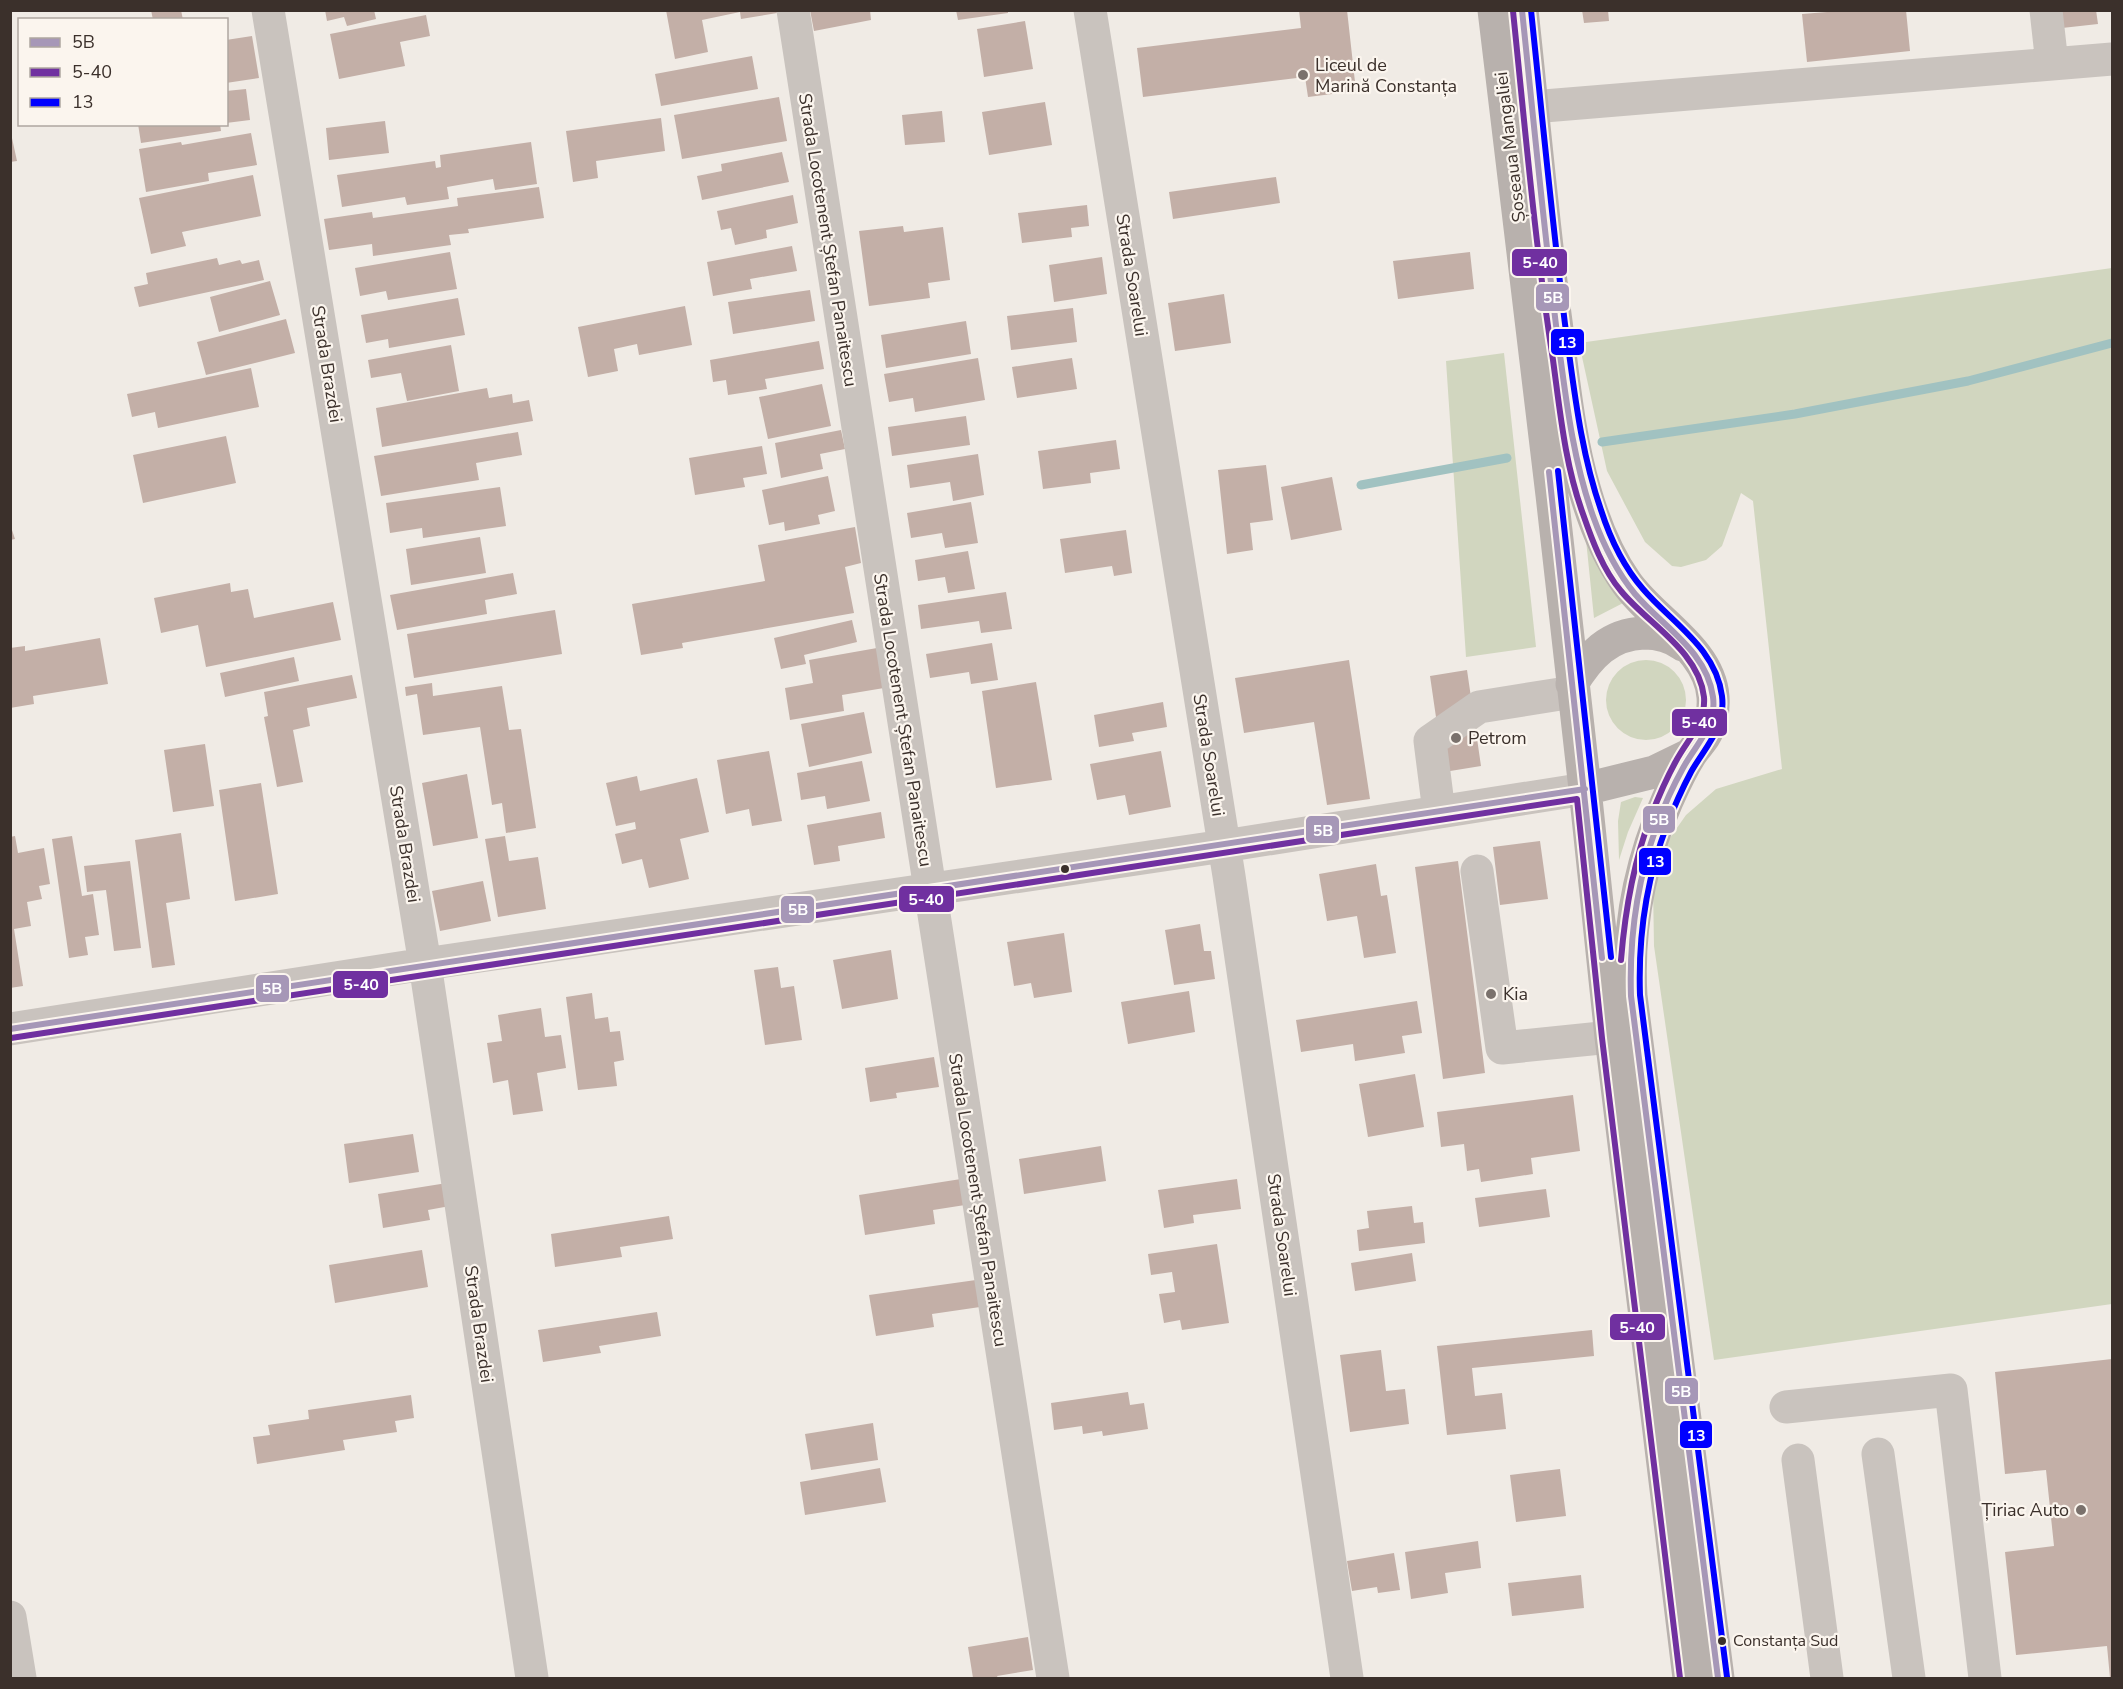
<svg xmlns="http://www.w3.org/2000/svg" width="2123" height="1689" font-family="'Nunito Sans',sans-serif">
<rect width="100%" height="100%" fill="#f0ebe5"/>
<path fill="#d1d6bf" d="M 2112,268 L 2112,1304 L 1714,1360 L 1654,946 L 1653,886 L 1665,845 L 1686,815 L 1716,789 L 1782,769 L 1753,501 L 1741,493 L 1722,546 L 1706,560 L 1681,567 L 1672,566 L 1645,542 L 1607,471 L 1579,343 Z
M 1504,353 L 1536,647 L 1466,657 L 1446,361 Z
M 1585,530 L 1627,601 L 1594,618 Z
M1606 700a40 40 0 1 1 80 0a40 40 0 1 1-80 0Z
M 1635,797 L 1643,798 L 1628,832 L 1619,860 L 1618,821 L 1621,802 Z"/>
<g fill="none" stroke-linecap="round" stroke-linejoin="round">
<path stroke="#a1c2c1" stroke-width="9" d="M 1602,442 L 1795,414 L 1968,381 L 2112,343
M 1361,485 L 1507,458"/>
</g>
<path fill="#c3afa7" d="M 151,10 L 181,10 L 183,20 L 153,20 Z
M 325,10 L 374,10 L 376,19 L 347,26 L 344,17 L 327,21 Z
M 666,10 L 776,10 L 777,13 L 741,19 L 740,12 L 702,20 L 708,52 L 675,59 Z
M 810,10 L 870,10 L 871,20 L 814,31 Z
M 956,10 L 1008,10 L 1008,13 L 958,20 Z
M 1299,10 L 1347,10 L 1356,91 L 1308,97 L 1305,77 L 1143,97 L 1137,48 L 1301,28 Z
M 1582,10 L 1608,10 L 1609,21 L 1584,23 Z
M 1827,10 L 1906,10 L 1910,51 L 1807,62 L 1802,14 L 1827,12 Z
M 2060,10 L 2096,10 L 2098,24 L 2062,28 Z
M 426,15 L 430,36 L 400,42 L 405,66 L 339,79 L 330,34 Z
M 1025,21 L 1033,69 L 984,77 L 977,29 Z
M 252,36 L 259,78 L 226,83 L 226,40 Z
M 752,56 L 758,89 L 661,106 L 655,74 Z
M 246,89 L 250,120 L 226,123 L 226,91 Z
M 779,97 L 787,141 L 682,159 L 674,115 Z
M 1045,102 L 1052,145 L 989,155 L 982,112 Z
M 942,111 L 945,142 L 905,145 L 902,115 Z
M 661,118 L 665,151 L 596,161 L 598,178 L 573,182 L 566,131 Z
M 385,121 L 389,153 L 329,160 L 326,128 Z
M 138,124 L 220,124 L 221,131 L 141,143 Z
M 10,129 L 17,161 L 10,162 Z
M 251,133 L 257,165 L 208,173 L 209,181 L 146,192 L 139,149 L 181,142 L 182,145 Z
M 531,142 L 537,184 L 495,190 L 493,179 L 447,187 L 449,199 L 407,205 L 405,197 L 342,207 L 337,175 L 435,161 L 436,168 L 441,167 L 440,155 Z
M 782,152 L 789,182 L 702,200 L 697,176 L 722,171 L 721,164 Z
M 253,175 L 261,216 L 182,232 L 186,246 L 151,254 L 139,198 Z
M 1276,177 L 1280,203 L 1173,219 L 1169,192 Z
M 539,187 L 544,218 L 468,229 L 469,233 L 449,235 L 451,245 L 373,256 L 372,244 L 329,250 L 324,219 L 372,212 L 373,218 L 458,206 L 457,198 Z
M 793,195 L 798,223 L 766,230 L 767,238 L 735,245 L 731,228 L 721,230 L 717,211 Z
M 1087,205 L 1089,226 L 1071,228 L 1072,237 L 1022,243 L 1018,213 Z
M 903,226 L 904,232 L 943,227 L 950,280 L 928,283 L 930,298 L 869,306 L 859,231 Z
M 792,246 L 797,271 L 750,279 L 752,289 L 713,296 L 707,262 Z
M 450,252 L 457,289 L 388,300 L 386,291 L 360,296 L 355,268 Z
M 1470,252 L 1474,289 L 1398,299 L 1393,261 Z
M 1102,257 L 1107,294 L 1054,302 L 1049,265 Z
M 217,258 L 219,265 L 240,260 L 242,264 L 259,260 L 264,280 L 139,307 L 134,287 L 148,284 L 146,273 Z
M 270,281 L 280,315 L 219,332 L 210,297 Z
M 810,290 L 815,321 L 733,334 L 728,302 Z
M 1224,294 L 1231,343 L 1175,351 L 1168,303 Z
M 458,298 L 465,335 L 389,348 L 388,339 L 366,343 L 361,315 Z
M 685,306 L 692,345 L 639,355 L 637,344 L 614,349 L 618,371 L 588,377 L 578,327 Z
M 1073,308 L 1077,342 L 1011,350 L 1007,316 Z
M 286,319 L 295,353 L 206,375 L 197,342 Z
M 966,321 L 971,354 L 886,368 L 881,335 Z
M 819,341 L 824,369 L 765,379 L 767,389 L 728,395 L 726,380 L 713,382 L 710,360 Z
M 451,345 L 459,391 L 407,401 L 401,373 L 371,378 L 368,360 Z
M 978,358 L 985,400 L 915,412 L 913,398 L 889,402 L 884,374 Z
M 1072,358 L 1077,389 L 1017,398 L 1012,367 Z
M 251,368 L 259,407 L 158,428 L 155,412 L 132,417 L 127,394 Z
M 822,384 L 831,426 L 768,439 L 759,397 Z
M 487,388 L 489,398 L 512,394 L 513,403 L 529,400 L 533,421 L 382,447 L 376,408 Z
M 966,416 L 970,445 L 892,456 L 888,427 Z
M 841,430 L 845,449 L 820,454 L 823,469 L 781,478 L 775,443 Z
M 518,432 L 522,455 L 476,463 L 479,480 L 381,496 L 374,456 Z
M 226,436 L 236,483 L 143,503 L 133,455 Z
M 1116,440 L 1120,469 L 1090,473 L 1091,483 L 1043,489 L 1038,451 Z
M 762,446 L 767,474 L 743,478 L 745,487 L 695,495 L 689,458 Z
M 978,454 L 984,495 L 953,501 L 950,482 L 910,488 L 907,465 Z
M 1266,465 L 1273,520 L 1250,523 L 1253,550 L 1227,554 L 1218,470 Z
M 828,476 L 835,511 L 818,515 L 820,524 L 785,531 L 784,522 L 769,525 L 762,490 Z
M 1332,477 L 1342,530 L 1291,540 L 1281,487 Z
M 500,487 L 506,526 L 423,538 L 422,528 L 390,533 L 386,503 Z
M 971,502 L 978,543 L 945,548 L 942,533 L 911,538 L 907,513 Z
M 10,524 L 15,539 L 10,540 Z
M 855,527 L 861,563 L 845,567 L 854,613 L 682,643 L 683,648 L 641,655 L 632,604 L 765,581 L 758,545 Z
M 1126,530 L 1132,573 L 1114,576 L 1112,566 L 1065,573 L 1060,539 Z
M 480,537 L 486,573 L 411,585 L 406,549 Z
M 968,551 L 975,589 L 948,593 L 945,577 L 918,581 L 915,560 Z
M 513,573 L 517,594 L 485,600 L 487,614 L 397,630 L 390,595 Z
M 230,583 L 231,592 L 248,589 L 254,618 L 333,602 L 341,640 L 206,667 L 198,625 L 161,633 L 154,598 Z
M 1006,592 L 1012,629 L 981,633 L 979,621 L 921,629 L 918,605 Z
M 555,610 L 562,654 L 414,678 L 407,634 Z
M 852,620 L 857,642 L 804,655 L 806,664 L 781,669 L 774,638 Z
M 100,638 L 108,684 L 33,696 L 34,704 L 10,708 L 10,648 L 25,646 L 25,651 Z
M 992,643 L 998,680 L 971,684 L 969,672 L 930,678 L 926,654 Z
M 877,648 L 884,688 L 842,695 L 844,711 L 790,720 L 785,688 L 813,683 L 809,660 Z
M 294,657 L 299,681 L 225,697 L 220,673 Z
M 1349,660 L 1370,799 L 1327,805 L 1314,722 L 1244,733 L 1235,678 Z
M 1467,670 L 1481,766 L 1444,772 L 1430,676 Z
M 352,675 L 357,698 L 307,708 L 310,726 L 293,730 L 303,782 L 277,787 L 264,717 L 268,716 L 264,692 Z
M 1036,682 L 1052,780 L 996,788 L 982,691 Z
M 432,683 L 433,696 L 502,686 L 509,730 L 521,729 L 536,828 L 506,833 L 502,803 L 492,805 L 480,727 L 423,735 L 417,694 L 406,696 L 405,687 Z
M 1163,702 L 1167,727 L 1132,733 L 1134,741 L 1099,747 L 1094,715 Z
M 864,712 L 872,753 L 809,767 L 801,724 Z
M 205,744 L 214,806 L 173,812 L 164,750 Z
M 769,751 L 782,821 L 752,826 L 749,809 L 726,814 L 717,760 Z
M 1161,751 L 1171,807 L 1129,815 L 1125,795 L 1097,800 L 1090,764 Z
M 862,761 L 870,801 L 827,809 L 825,796 L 801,800 L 797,773 Z
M 467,774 L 478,838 L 433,846 L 422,783 Z
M 637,776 L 640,791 L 697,778 L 709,832 L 680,839 L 689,879 L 649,888 L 642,859 L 622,864 L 615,834 L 636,829 L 635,822 L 616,826 L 606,783 Z
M 261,783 L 278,894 L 235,901 L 219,790 Z
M 881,812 L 885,838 L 838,846 L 840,861 L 814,865 L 807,825 Z
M 181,833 L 190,899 L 166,903 L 175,965 L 152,968 L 135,840 Z
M 15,836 L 18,853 L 44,848 L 50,884 L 39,886 L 42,899 L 27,902 L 31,926 L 14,929 L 23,986 L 10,988 L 10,837 Z
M 72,836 L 82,896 L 93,894 L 99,935 L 85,937 L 88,955 L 69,958 L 52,839 Z
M 505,836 L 509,861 L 538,857 L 546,909 L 498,917 L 485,839 Z
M 1540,841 L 1548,899 L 1500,905 L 1493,847 Z
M 130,861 L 141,948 L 114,951 L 106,890 L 87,892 L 84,866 Z
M 1458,861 L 1485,1073 L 1443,1079 L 1415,867 Z
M 1376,864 L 1381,896 L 1387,895 L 1396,953 L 1364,958 L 1357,916 L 1327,921 L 1319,874 Z
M 483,881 L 491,921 L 440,931 L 432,891 Z
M 1200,924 L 1204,951 L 1211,951 L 1215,979 L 1174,985 L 1165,930 Z
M 1064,933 L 1072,992 L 1034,998 L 1031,983 L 1014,986 L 1007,942 Z
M 891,950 L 898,999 L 842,1009 L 833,960 Z
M 778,967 L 781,988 L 794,986 L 802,1040 L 765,1045 L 754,970 Z
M 1189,991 L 1195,1032 L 1128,1044 L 1121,1002 Z
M 592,993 L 595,1019 L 608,1017 L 610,1032 L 620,1031 L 624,1060 L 614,1062 L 617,1086 L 578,1090 L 566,997 Z
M 1417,1001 L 1422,1033 L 1402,1036 L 1405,1053 L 1355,1061 L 1353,1044 L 1301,1052 L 1296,1020 Z
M 541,1008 L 545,1037 L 561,1035 L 566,1068 L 537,1073 L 543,1111 L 513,1115 L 508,1080 L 493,1083 L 487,1043 L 502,1041 L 498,1015 Z
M 934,1057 L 939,1087 L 896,1093 L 897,1098 L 870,1102 L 865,1068 Z
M 1415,1074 L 1424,1127 L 1368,1137 L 1359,1084 Z
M 1573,1095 L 1580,1151 L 1531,1158 L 1533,1174 L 1481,1182 L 1479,1169 L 1467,1171 L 1464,1144 L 1441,1147 L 1437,1112 Z
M 413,1134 L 419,1172 L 349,1183 L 344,1144 Z
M 1101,1146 L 1106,1181 L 1024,1194 L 1019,1159 Z
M 961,1179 L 965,1205 L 933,1210 L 935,1224 L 865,1235 L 859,1195 Z
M 1237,1179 L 1241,1209 L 1193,1215 L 1194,1223 L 1164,1228 L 1158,1190 Z
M 447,1183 L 450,1206 L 428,1210 L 430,1220 L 383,1228 L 378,1194 Z
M 1546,1189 L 1550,1217 L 1479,1227 L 1475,1198 Z
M 1412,1206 L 1414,1223 L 1423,1222 L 1425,1243 L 1359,1251 L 1357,1230 L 1369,1228 L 1367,1211 Z
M 669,1216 L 673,1239 L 620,1247 L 622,1257 L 555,1267 L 551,1234 Z
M 1217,1244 L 1229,1323 L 1182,1330 L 1180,1320 L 1164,1323 L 1159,1294 L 1175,1292 L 1172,1272 L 1151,1275 L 1148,1254 Z
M 422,1250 L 428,1287 L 335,1303 L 329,1265 Z
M 1412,1253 L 1416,1281 L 1355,1291 L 1351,1263 Z
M 976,1280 L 980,1307 L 932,1314 L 934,1327 L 876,1336 L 869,1295 Z
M 657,1312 L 661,1336 L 599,1346 L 601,1353 L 543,1362 L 538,1330 Z
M 1592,1330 L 1594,1356 L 1472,1368 L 1475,1396 L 1502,1393 L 1506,1429 L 1447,1435 L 1437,1346 Z
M 1381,1350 L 1386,1391 L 1405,1389 L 1409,1424 L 1350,1432 L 1340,1355 Z
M 2112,1359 L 2112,1678 L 2110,1678 L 2107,1646 L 2016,1655 L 2005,1552 L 2054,1546 L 2046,1470 L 2005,1474 L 1995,1372 Z
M 1128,1392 L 1130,1405 L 1144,1403 L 1148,1429 L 1103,1436 L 1102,1431 L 1083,1434 L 1082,1426 L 1054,1430 L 1051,1403 Z
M 411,1395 L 414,1418 L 395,1421 L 397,1432 L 343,1440 L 345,1450 L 257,1464 L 253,1437 L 270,1435 L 268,1425 L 309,1419 L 308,1410 Z
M 873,1423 L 878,1460 L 811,1470 L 805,1434 Z
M 880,1468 L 886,1502 L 805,1515 L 800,1482 Z
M 1560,1469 L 1566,1516 L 1516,1522 L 1510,1475 Z
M 1478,1541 L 1481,1568 L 1445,1573 L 1448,1593 L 1411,1599 L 1405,1552 Z
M 1394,1553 L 1400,1590 L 1378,1593 L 1377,1587 L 1352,1591 L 1347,1561 Z
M 1581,1575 L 1584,1608 L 1512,1616 L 1508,1583 Z
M 1028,1637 L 1033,1670 L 997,1676 L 998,1678 L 973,1678 L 968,1647 Z"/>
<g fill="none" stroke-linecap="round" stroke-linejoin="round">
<path stroke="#c9c3be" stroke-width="33" d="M 268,10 L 425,964 L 532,1678
M 793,10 L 1053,1678
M 1090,10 L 1229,876 L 1347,1678
M 2046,10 L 2052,64
M 1532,107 L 2112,59
M 1439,812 L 1430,741 L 1479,707 L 1573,692
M 1477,871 L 1502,1048 L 1611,1037
M 10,1029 L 425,964 L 1224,846 L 1585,789
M 1786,1407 L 1951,1390 L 1985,1678
M 1878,1454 L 1909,1678
M 1798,1460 L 1827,1678
M 10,1617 L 20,1678"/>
<path stroke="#b8b1ad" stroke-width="33" d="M 1494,10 L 1552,495 L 1585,789 L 1611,1037 L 1689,1678
M 1522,10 C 1533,112 1542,213 1555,314 C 1563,373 1568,434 1585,491 C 1594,522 1607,555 1626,582 C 1651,619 1710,649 1713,697 C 1714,710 1711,726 1704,737 C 1700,743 1695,748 1691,754 C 1682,768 1674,785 1667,801 C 1640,863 1627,928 1631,996 L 1718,1678
M 1572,684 C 1589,656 1609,634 1644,633 C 1659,633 1671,636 1683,645
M 1585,789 L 1654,772 L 1691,754"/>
<g stroke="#fbf5ee" stroke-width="10">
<path id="bus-1" d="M 1522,10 C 1533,115 1543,220 1556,325 C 1565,389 1571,454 1593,516 C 1603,544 1616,571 1635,594 C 1663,627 1707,651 1713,697 C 1717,726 1696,744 1683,768 C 1673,786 1664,806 1657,825 C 1637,881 1629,937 1631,996 L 1718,1678
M 1549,472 L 1602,958
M 10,1029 C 535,947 1061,872 1585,789"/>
</g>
<g stroke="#fbf5ee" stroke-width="10">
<path id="bus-2" d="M 1513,11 C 1525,127 1535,244 1553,360 C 1560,411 1565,465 1583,514 C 1592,540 1603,570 1621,591 C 1648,624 1699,651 1704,697 C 1706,723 1687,740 1676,761 C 1666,779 1658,798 1651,816 C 1633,863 1625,911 1621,960
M 11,1038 C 533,956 1056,882 1577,799 L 1602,1038 L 1680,1678"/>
</g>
<g stroke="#fbf5ee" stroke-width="10">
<path id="bus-3" d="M 1531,10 C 1542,115 1552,220 1565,324 C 1574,387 1580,450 1601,510 C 1610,538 1623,566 1643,589 C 1672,623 1716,648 1722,696 C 1726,728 1705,747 1691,772 C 1682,789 1674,807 1667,825 C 1646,880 1638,937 1640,995 L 1727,1677
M 1558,471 L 1611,957"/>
</g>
<use href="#bus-1" stroke="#a697b7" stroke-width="6"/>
<use href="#bus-2" stroke="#7030a0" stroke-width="6"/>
<use href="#bus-3" stroke="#00f" stroke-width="6"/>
</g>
<g fill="#7a716c" stroke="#fbf5ee" stroke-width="2">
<circle cx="1303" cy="75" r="6"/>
<circle cx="1456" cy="738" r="6"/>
<circle cx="1491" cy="994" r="6"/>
<circle cx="2081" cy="1510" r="6"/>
</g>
<g fill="#3b302b" stroke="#fbf5ee" stroke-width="2">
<circle cx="1065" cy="869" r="5"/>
<circle cx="1722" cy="1641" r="5"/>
</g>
<g text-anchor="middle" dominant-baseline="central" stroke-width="4.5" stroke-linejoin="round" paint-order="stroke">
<g font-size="16" fill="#3b302b" stroke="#fbf5ee" text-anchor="start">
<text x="1733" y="1641">Constanța Sud</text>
</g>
<g font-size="18" fill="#3b302b" stroke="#fbf5ee" text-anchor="start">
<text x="1315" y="65">Liceul de<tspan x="1315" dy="21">Marină Constanța</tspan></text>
<text x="1468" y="738">Petrom</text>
<text x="1503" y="994">Kia</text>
<text x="2069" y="1510" text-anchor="end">Țiriac Auto</text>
</g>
<g font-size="18" fill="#3b302b" stroke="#fbf5ee">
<text transform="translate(1510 147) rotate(-97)">Șoseaua Mangaliei</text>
<text transform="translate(828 240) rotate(81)">Strada Locotenent Ștefan Panaitescu</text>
<text transform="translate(1132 275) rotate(81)">Strada Soarelui</text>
<text transform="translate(327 364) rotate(81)">Strada Brazdei</text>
<text transform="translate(903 720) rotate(81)">Strada Locotenent Ștefan Panaitescu</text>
<text transform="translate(1209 755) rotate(81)">Strada Soarelui</text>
<text transform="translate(405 844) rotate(81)">Strada Brazdei</text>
<text transform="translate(978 1200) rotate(81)">Strada Locotenent Ștefan Panaitescu</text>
<text transform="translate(1282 1235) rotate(82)">Strada Soarelui</text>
<text transform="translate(479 1324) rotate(82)">Strada Brazdei</text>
</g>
</g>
<g stroke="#fbf5ee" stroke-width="2">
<rect x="1511" y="248" width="57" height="29" rx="6" fill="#7030a0"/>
<rect x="1535" y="283" width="35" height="29" rx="6" fill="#a697b7"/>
<rect x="1550" y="328" width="35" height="28" rx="6" fill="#00f"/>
<rect x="1671" y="708" width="57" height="29" rx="6" fill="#7030a0"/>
<rect x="1642" y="805" width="34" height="29" rx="6" fill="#a697b7"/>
<rect x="1305" y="815" width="35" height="29" rx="6" fill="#a697b7"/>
<rect x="1638" y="847" width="34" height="29" rx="6" fill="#00f"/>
<rect x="898" y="885" width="57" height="28" rx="6" fill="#7030a0"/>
<rect x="780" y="895" width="35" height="29" rx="6" fill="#a697b7"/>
<rect x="332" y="970" width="57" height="29" rx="6" fill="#7030a0"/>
<rect x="255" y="974" width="35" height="29" rx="6" fill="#a697b7"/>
<rect x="1609" y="1313" width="57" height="28" rx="6" fill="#7030a0"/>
<rect x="1664" y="1377" width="35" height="28" rx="6" fill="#a697b7"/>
<rect x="1679" y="1420" width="34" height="29" rx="6" fill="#00f"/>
</g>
<g font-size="16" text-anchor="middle" font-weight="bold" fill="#fff">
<text x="1540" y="268">5-40</text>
<text x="1553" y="303">5B</text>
<text x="1567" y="348">13</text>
<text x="1699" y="728">5-40</text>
<text x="1659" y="825">5B</text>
<text x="1323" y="836">5B</text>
<text x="1655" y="867">13</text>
<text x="926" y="905">5-40</text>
<text x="798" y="915">5B</text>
<text x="361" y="990">5-40</text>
<text x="272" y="994">5B</text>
<text x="1637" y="1333">5-40</text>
<text x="1681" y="1397">5B</text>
<text x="1696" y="1441">13</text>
</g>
<rect width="2123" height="1689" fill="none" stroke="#3b302b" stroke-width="24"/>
<rect x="18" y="18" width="210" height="108" fill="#fbf5ee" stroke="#aea6a0" stroke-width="1.5"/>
<rect x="30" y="38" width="30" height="9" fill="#a697b7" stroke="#aea6a0" stroke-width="1.5"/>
<text x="72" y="48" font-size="18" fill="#3b302b">5B</text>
<rect x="30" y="68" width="30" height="9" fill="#7030a0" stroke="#aea6a0" stroke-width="1.5"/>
<text x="72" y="78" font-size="18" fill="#3b302b">5-40</text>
<rect x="30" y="98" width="30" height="9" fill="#0000ff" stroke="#aea6a0" stroke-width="1.5"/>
<text x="72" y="108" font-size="18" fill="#3b302b">13</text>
</svg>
